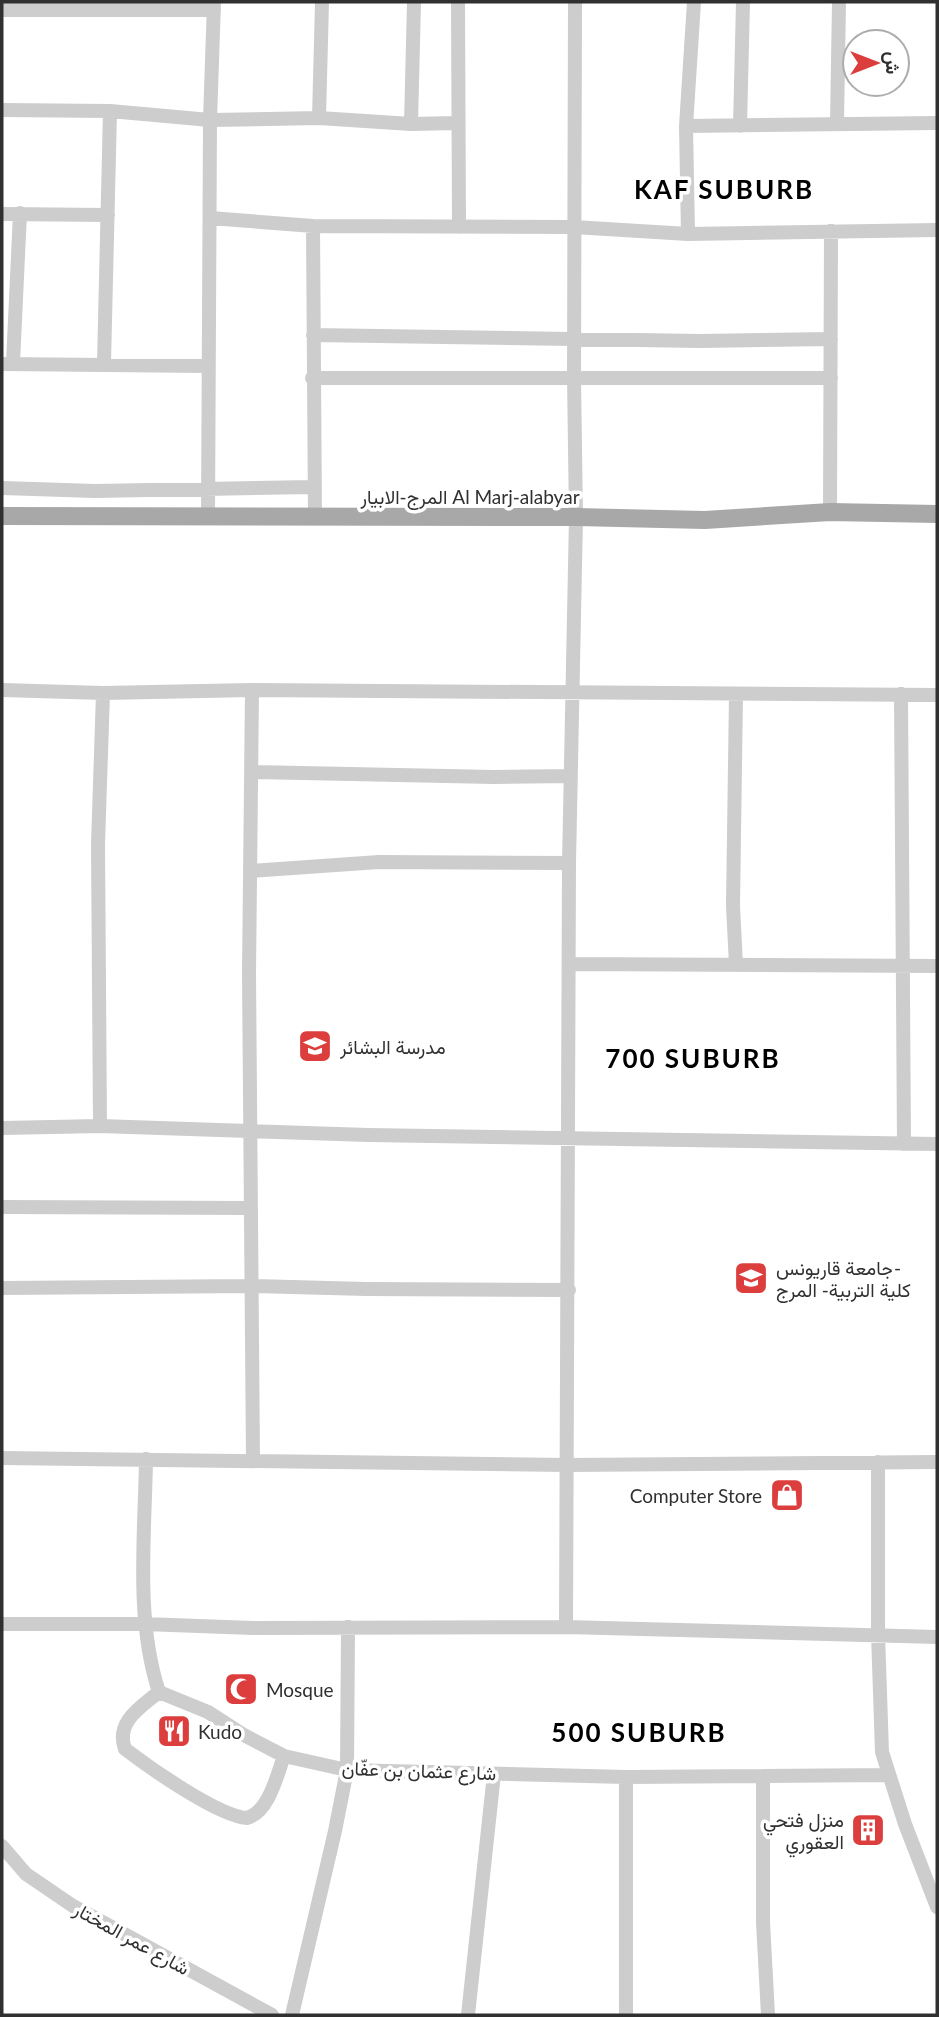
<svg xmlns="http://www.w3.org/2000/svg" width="939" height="2017" font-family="Lato,Vazirmatn,sans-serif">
<rect width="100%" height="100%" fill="#fff"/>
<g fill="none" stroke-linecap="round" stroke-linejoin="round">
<path stroke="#cdcdcd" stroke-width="14" d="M 458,2 L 459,227
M 2,10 L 214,10
M 2,110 L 110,111 L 210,120 L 319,118 L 411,124 L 457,123
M 319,118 L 322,2
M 837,123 L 839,2
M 411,124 L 414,2
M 686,126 L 937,123
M 740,126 L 743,2
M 2,214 L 108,215
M 210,218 L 313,226 L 574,227 L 688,234 L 937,230
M 313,226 L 315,517
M 688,234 L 686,126 L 694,2
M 313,335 L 700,341 L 831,339
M 13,363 L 20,213
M 104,363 L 110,111
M 2,364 L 208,366
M 312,378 L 831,378
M 2,488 L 95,491 L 313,487
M 830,512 L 831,231
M 208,517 L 210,120 L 214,2
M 2,690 L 103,693 L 252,690 L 937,695
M 252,690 L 249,974 L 253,1461
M 736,694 L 733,906 L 736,965
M 901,694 L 904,1144
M 251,772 L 494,777 L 571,776
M 250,871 L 379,862 L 569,863
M 569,964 L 937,966
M 100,1126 L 98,844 L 103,693
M 2,1128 L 100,1126 L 368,1135 L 937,1144
M 2,1207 L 250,1208
M 2,1288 L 251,1286 L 366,1289 L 569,1290
M 2,1458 L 568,1465 L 937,1462
M 146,1459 C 145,1535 135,1619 159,1692 L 208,1712 L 242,1734 L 284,1756 L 347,1770 L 626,1777 L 888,1775
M 878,1462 L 878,1634 L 882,1752 L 905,1824 L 937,1907
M 2,1624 L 144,1624 L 253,1628 L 566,1627 L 937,1637
M 566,1627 L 569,863 L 576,517 L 574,377 L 575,2
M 159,1692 C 141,1707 115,1722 125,1749 C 150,1768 218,1816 247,1818 C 269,1812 277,1775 284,1756
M 763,1776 L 763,1922 L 768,2015
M 2,1846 L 26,1874 L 73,1906 L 272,2015
M 292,2015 L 335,1831 L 347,1770 L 348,1627
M 468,2015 L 494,1774
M 626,2015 L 626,1777"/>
<path stroke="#a8a8a8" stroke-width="18" d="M 2,516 L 576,517 L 705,520 L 830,512 L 937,514"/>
</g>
<defs>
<g id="school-square" transform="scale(1.75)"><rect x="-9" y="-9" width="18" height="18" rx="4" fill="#dc3e3e" stroke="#fff"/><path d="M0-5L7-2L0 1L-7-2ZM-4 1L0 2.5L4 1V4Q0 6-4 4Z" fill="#fff"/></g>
<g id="university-square" transform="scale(1.75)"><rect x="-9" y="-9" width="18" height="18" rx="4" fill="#dc3e3e" stroke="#fff"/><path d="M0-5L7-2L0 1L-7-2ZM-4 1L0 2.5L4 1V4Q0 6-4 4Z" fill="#fff"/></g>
<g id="shop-square" transform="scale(1.75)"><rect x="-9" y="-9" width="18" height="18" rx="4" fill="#dc3e3e" stroke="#fff"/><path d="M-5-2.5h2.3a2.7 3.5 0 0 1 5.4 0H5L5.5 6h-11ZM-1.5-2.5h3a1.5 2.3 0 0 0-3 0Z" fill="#fff"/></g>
<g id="mosque-square" transform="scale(1.75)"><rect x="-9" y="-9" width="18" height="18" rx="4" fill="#dc3e3e" stroke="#fff"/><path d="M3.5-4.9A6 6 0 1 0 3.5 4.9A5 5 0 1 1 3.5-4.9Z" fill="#fff"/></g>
<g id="restaurant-square" transform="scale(1.75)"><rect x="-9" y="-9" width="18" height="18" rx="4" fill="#dc3e3e" stroke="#fff"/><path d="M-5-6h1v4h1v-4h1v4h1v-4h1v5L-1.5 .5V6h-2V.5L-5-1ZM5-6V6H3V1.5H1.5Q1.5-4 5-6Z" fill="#fff"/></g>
<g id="building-square" transform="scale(1.75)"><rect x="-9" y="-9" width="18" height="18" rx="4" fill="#dc3e3e" stroke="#fff"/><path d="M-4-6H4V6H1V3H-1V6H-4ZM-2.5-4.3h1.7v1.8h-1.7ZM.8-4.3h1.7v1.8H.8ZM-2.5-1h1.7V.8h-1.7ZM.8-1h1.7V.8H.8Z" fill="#fff"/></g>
</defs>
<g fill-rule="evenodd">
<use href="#school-square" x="315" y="1046"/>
<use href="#university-square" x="751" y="1278"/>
<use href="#shop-square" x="787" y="1495"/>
<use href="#mosque-square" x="241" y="1689"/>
<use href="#restaurant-square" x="174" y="1731"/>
<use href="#building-square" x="868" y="1830"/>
</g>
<g text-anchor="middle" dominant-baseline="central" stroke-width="7" stroke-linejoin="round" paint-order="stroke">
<g font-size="19" fill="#303030" stroke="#fff">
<text x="470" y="496">المرج-الابيار Al Marj-alabyar</text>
<text transform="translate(419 1770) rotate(2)">شارع عثمان بن عفّان</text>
<text transform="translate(132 1938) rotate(29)">شارع عمر المختار</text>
</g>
<g font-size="19" fill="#303030" stroke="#fff" text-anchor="start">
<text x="340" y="1046">مدرسة البشائر</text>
<text x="776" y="1267">جامعة قاريونس-<tspan x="776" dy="22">كلية التربية- المرج</tspan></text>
<text x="762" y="1495" text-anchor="end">Computer Store</text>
<text x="266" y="1689">Mosque</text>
<text x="198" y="1731">Kudo</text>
<text x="844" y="1819" text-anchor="end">منزل فتحي<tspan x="844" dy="22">العقوري</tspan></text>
</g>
<g font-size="26" font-weight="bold" letter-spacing="2" fill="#000" stroke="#fff">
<text x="724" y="189">KAF SUBURB</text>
<text x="693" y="1058">700 SUBURB</text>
<text x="639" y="1732">500 SUBURB</text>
</g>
</g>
<rect width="939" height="2017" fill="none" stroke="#303030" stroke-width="7"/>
<g transform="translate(876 63) rotate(90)"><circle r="33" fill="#ffffff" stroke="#acacac" stroke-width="2"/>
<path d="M0-5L12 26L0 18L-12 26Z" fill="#dc3e3e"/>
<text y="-10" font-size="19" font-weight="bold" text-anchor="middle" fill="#303030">ش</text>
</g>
</svg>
